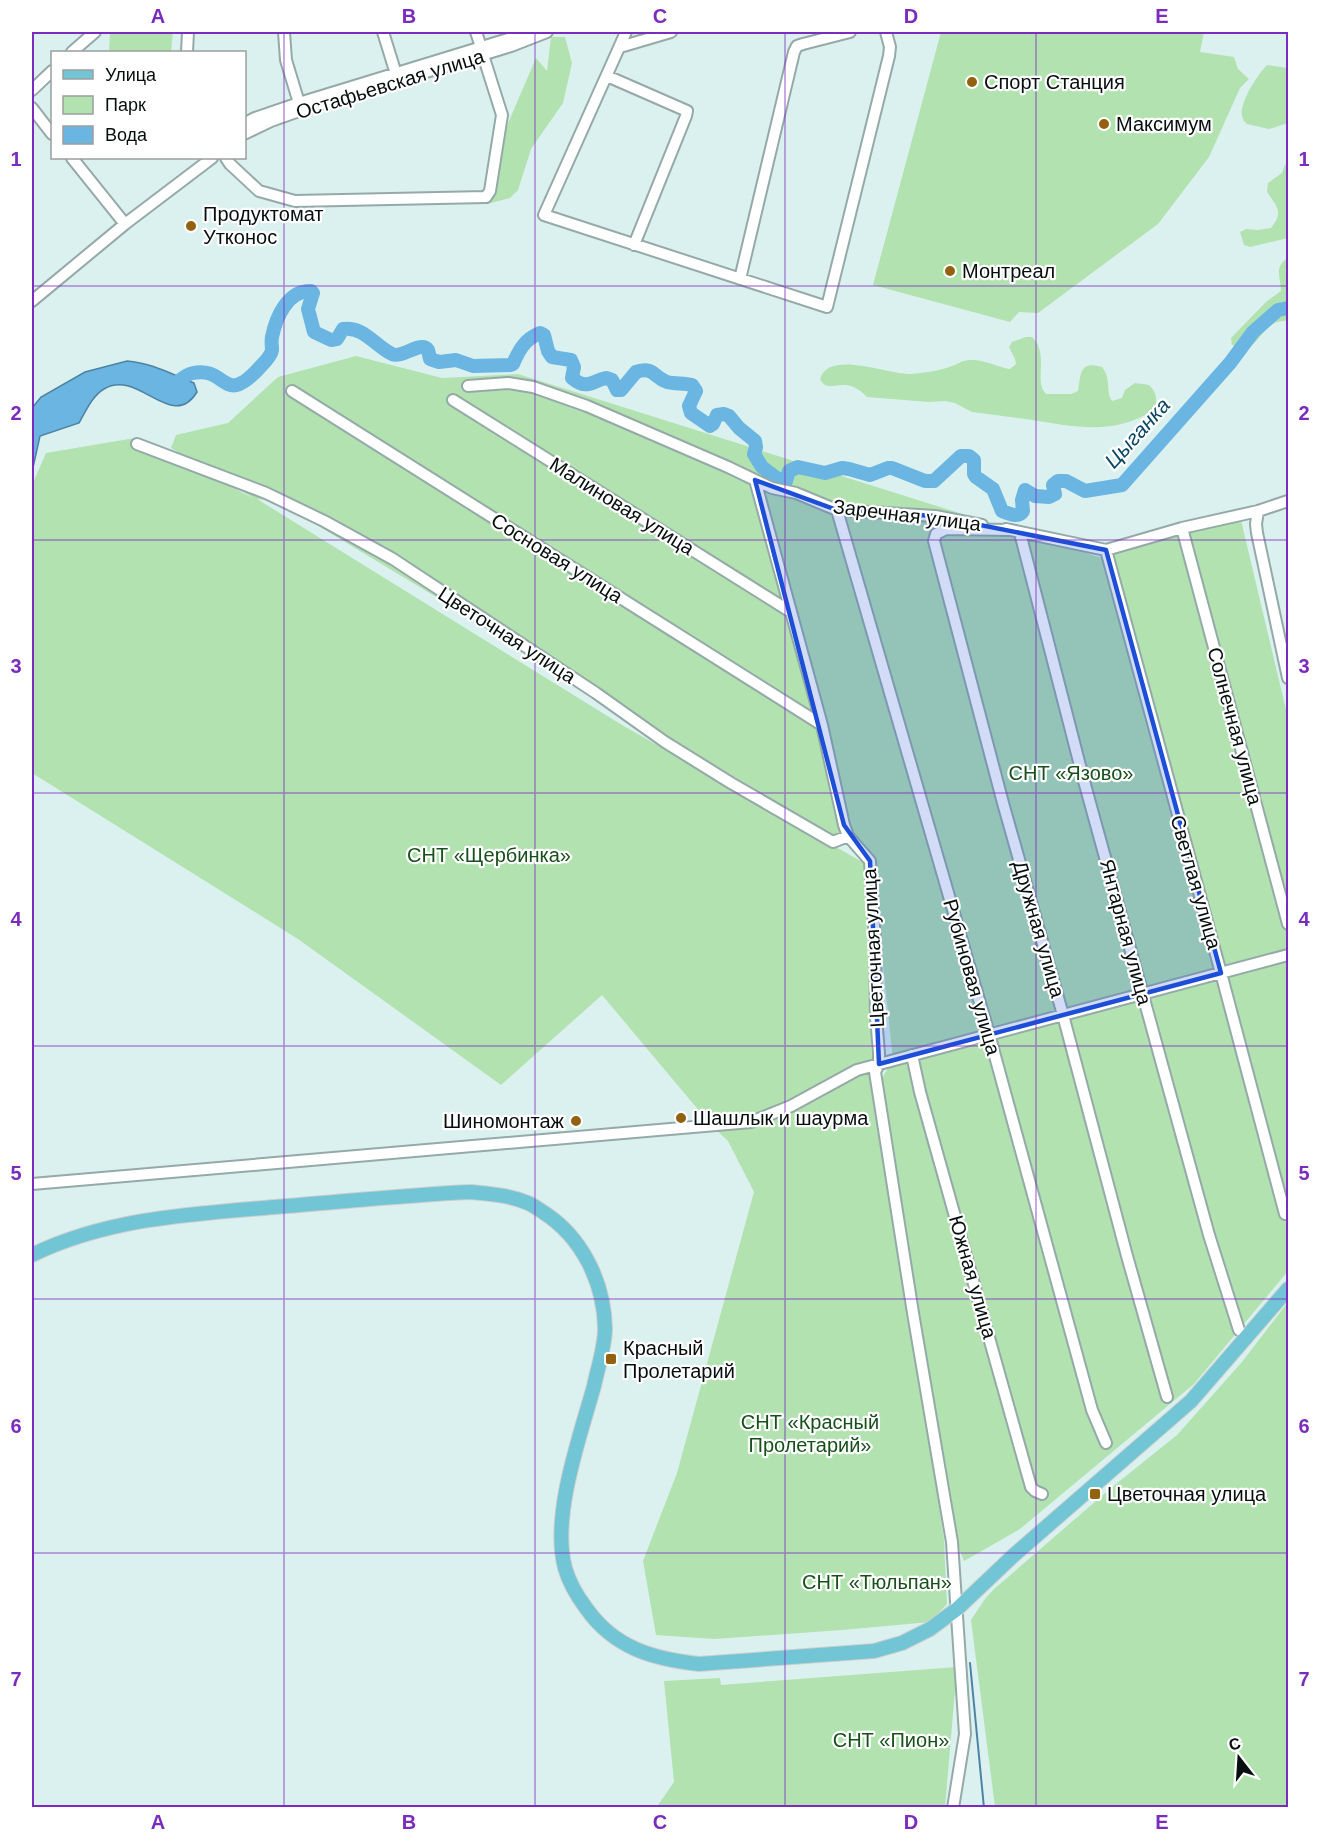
<svg xmlns="http://www.w3.org/2000/svg" width="1320" height="1839" font-family="Arial,sans-serif">
<rect width="100%" height="100%" fill="#dbf1ef"/>
<path fill="#b1e2af" d="M 110,32 L 173,32 L 171,52 L 109,52 Z
M 941,32 L 1204,32 L 1200,52 L 1234,57 L 1238,69 L 1249,79 L 1240,88 L 1209,157 L 1158,224 L 1038,313 L 1019,312 L 1010,322 L 873,285 Z
M 551,37 L 565,37 L 572,63 L 563,103 L 531,149 L 518,190 L 510,198 L 487,204 L 497,149 L 536,58 L 547,71 Z
M 1267,65 L 1288,68 L 1288,123 L 1269,129 L 1247,124 C 1244,121 1243,120 1242,116 C 1239,103 1258,74 1267,65 Z
M 1288,160 L 1288,238 L 1250,247 L 1244,245 L 1240,232 L 1246,229 L 1258,230 L 1271,228 C 1284,212 1277,207 1267,192 L 1268,183 L 1282,173 L 1284,167 Z
M 1288,258 L 1288,321 C 1267,319 1263,338 1248,348 L 1232,345 L 1231,338 L 1266,302 L 1281,291 C 1281,278 1273,267 1288,258 Z
M 1026,337 L 1032,337 C 1050,354 1033,381 1046,394 L 1071,394 L 1078,391 C 1081,374 1079,360 1102,367 C 1112,380 1105,390 1112,401 L 1122,398 L 1125,390 L 1135,383 L 1149,385 C 1157,393 1157,399 1155,409 C 1115,436 1076,427 1032,420 C 1012,417 992,415 972,412 L 955,403 L 945,401 L 929,402 L 867,397 C 861,391 855,386 846,385 C 835,384 826,391 820,379 C 829,349 889,375 911,374 C 924,373 939,371 952,366 C 958,364 963,360 970,360 C 984,359 997,367 1010,369 L 1016,364 L 1015,359 L 1009,347 L 1012,342 Z
M 356,356 L 442,378 L 518,374 L 1102,558 L 1240,516 L 1288,718 L 1288,1271 L 1194,1384 L 1020,1529 L 964,1561 L 957,1543 L 903,1223 L 882,1078 L 893,1060 L 872,860 L 277,501 L 257,499 L 622,725 L 864,863 L 872,1058 L 874,1059 L 873,1078 L 911,1314 L 944,1540 L 947,1604 L 930,1622 L 842,1630 L 714,1639 L 656,1635 L 643,1561 L 677,1473 L 754,1192 L 728,1141 L 711,1125 L 602,995 L 501,1085 L 298,939 L 32,773 L 32,485 L 46,453 L 135,438 L 253,498 L 171,448 L 176,435 L 228,423 L 278,377 Z
M 1288,1302 L 1288,1807 L 995,1807 L 971,1620 L 985,1599 L 993,1590 L 1111,1488 L 1177,1435 L 1242,1362 Z
M 957,1667 L 945,1807 L 656,1808 L 674,1782 L 664,1681 L 720,1678 L 721,1685 Z"/>
<path fill="#6bb5e2" stroke="#4d83a2" stroke-width="1.5" d="M 127,361 C 152,363 171,374 194,383 L 197,392 C 172,433 138,368 104,389 C 92,396 86,411 79,423 L 40,436 L 32,472 L 32,408 L 41,397 L 85,372 Z"/>
<g fill="none" stroke-linecap="round" stroke-linejoin="round">
<path stroke="#4d83a2" stroke-width="2" d="M 970,1663 L 984,1808"/>
<path stroke="#6bb5e2" stroke-width="14" d="M 170,388 C 178,383 183,375 193,373 C 228,366 223,409 261,366 C 265,362 271,356 272,350 C 272,346 271,341 272,337 C 276,317 288,290 311,291 L 313,293 L 308,309 L 314,332 L 331,340 L 337,339 L 343,329 C 364,326 375,346 392,354 C 402,359 421,340 428,350 C 429,352 429,356 430,359 L 439,362 L 456,360 L 473,366 L 510,365 L 513,364 C 519,350 525,339 540,333 L 544,335 L 548,351 L 552,357 L 571,360 L 574,367 L 572,378 C 587,390 590,382 606,378 L 612,380 L 617,390 L 621,390 L 636,372 C 654,366 653,377 667,382 C 675,384 684,383 692,385 L 696,391 L 689,406 L 691,413 L 710,426 L 713,424 L 717,415 L 724,414 L 729,416 L 739,428 L 755,441 L 756,447 L 754,454 L 762,467 L 782,482 L 786,481 L 789,471 L 798,467 L 825,473 L 842,468 L 849,469 L 870,475 L 888,468 L 892,468 L 925,481 L 934,481 L 961,456 L 969,456 L 974,460 L 974,474 L 976,477 L 993,489 L 1002,511 C 1009,514 1019,518 1023,511 L 1022,500 L 1025,490 L 1035,496 L 1049,497 L 1055,494 L 1053,485 L 1058,481 L 1066,481 L 1085,491 L 1122,485 L 1230,363 L 1253,332 L 1278,310 L 1288,308"/>
<g stroke="#95aaa8" stroke-width="14">
<path id="minor" d="M 284,32 L 286,60 L 299,103
M 383,32 L 396,74
M 476,32 L 481,47
M 626,32 L 544,215 L 827,307 L 889,56 L 890,47 L 886,32
M 620,47 L 671,32
M 72,52 L 95,32
M 187,52 L 188,32
M 607,76 L 687,111 L 686,116 L 634,245
M 32,90 L 52,71
M 32,108 L 52,134
M 244,124 L 255,118 L 299,103 L 508,39 L 527,36
M 244,134 L 271,121 L 302,110 L 511,46 L 547,32
M 72,158 L 125,224
M 226,158 L 230,164 L 259,191 L 295,201 L 486,197 L 490,191 L 502,115 L 483,55
M 740,279 L 794,52 L 797,46 L 803,44 L 850,32
M 32,301 L 125,224 L 212,158
M 468,386 L 508,383 L 533,387 L 587,406 L 728,467 L 772,488 L 796,493 L 837,510 L 935,516 L 982,525
M 292,391 L 822,725
M 453,400 L 791,612
M 137,444 L 266,493 L 324,521 L 393,559 L 596,693 L 665,742 L 731,783 L 833,842 L 848,836
M 755,480 L 822,725 L 844,825 L 848,836 L 870,861 L 875,942 L 876,1017 L 879,1053 L 879,1064 L 875,1072 L 913,1313 L 952,1542 L 965,1734 L 953,1808
M 837,510 L 989,1034 L 1092,1410 L 1106,1443
M 1258,511 L 1256,524 L 1257,533 L 1288,678
M 1182,528 L 1288,924
M 1006,529 L 1106,550 L 1182,528 L 1258,511 L 1288,501
M 1010,530 L 946,529 L 936,534 L 934,541 L 1003,803 L 1063,1015 L 1127,1256 L 1167,1397
M 1020,533 L 1084,781 L 1209,1235 L 1239,1330
M 1106,550 L 1221,973 L 1285,1214
M 912,1055 L 920,1092 L 1031,1487 L 1035,1491 L 1042,1494
M 32,1184 L 751,1122 L 791,1106 L 857,1070 L 1288,955"/>
</g>
<g stroke="#cdcfcf" stroke-width="16">
<path id="major" d="M 32,1255 C 108,1218 192,1214 275,1207 C 340,1202 405,1195 470,1192 C 489,1194 510,1195 528,1203 C 533,1205 538,1209 543,1212 C 582,1237 604,1282 605,1328 C 605,1347 598,1367 594,1386 C 580,1437 551,1516 565,1568 C 569,1582 577,1596 586,1608 C 614,1648 653,1659 699,1664 L 874,1651 L 902,1643 L 930,1629 L 957,1609 L 1014,1555 L 1191,1401 L 1288,1289"/>
</g>
<use href="#minor" stroke="#fff" stroke-width="10"/>
<use href="#major" stroke="#71c5d4" stroke-width="14"/>
</g>
<path fill="#1d4ed8" fill-opacity="0.2" stroke="#1d4ed8" stroke-width="4.5" stroke-linejoin="round" d="M 755,480 L 837,510 L 935,516 L 1106,550 L 1221,973 L 879,1064 L 870,861 L 844,825 Z"/>
<path fill="none" stroke="#7b2cbf" stroke-width="1.5" stroke-opacity="0.55" d="M 284,32 L 284,1808M 535,32 L 535,1808M 785,32 L 785,1808M 1036,32 L 1036,1808M 32,286 L 1288,286M 32,540 L 1288,540M 32,793 L 1288,793M 32,1046 L 1288,1046M 32,1299 L 1288,1299M 32,1553 L 1288,1553"/>
<g fill="#926210" stroke="#fff" stroke-width="2">
<circle cx="972" cy="82" r="6"/>
<circle cx="1104" cy="124" r="6"/>
<circle cx="191" cy="226" r="6"/>
<circle cx="950" cy="271" r="6"/>
<circle cx="681" cy="1118" r="6"/>
<circle cx="576" cy="1121" r="6"/>
<rect x="605" y="1353" width="12" height="12" rx="3"/>
<rect x="1089" y="1488" width="12" height="12" rx="3"/>
</g>
<g text-anchor="middle" dominant-baseline="central" stroke-width="4.5" stroke-linejoin="round" paint-order="stroke">
<g font-size="20" fill="#070f0e" stroke="#fff" text-anchor="start">
<text x="984" y="82">Спорт Станция</text>
<text x="1116" y="124">Максимум</text>
<text x="203" y="214">Продуктомат<tspan x="203" dy="23">Утконос</tspan></text>
<text x="962" y="271">Монтреал</text>
<text x="693" y="1118">Шашлык и шаурма</text>
<text x="564" y="1121" text-anchor="end">Шиномонтаж</text>
<text x="623" y="1348">Красный<tspan x="623" dy="23">Пролетарий</tspan></text>
<text x="1107" y="1494">Цветочная улица</text>
</g>
<g font-size="20" fill="#070f0e" stroke="#fff">
<text transform="translate(390 84) rotate(-17)">Остафьевская улица</text>
<text transform="translate(622 506) rotate(32)">Малиновая улица</text>
<text transform="translate(907 515) rotate(7)">Заречная улица</text>
<text transform="translate(557 558) rotate(32)">Сосновая улица</text>
<text transform="translate(507 635) rotate(33)">Цветочная улица</text>
<text transform="translate(1235 726) rotate(75)">Солнечная улица</text>
<text transform="translate(1196 882) rotate(74)">Светлая улица</text>
<text transform="translate(1039 929) rotate(74)">Дружная улица</text>
<text transform="translate(1126 932) rotate(75)">Янтарная улица</text>
<text transform="translate(873 948) rotate(-93)">Цветочная улица</text>
<text transform="translate(972 977) rotate(74)">Рубиновая улица</text>
<text transform="translate(973 1277) rotate(74)">Южная улица</text>
</g>
<g font-size="20" fill="#17501a" stroke="#fff">
<text x="1071" y="773">СНТ «Язово»</text>
<text x="489" y="855">СНТ «Щербинка»</text>
<text x="810" y="1422">СНТ «Красный<tspan x="810" dy="23">Пролетарий»</tspan></text>
<text x="877" y="1582">СНТ «Тюльпан»</text>
<text x="891" y="1740">СНТ «Пион»</text>
</g>
<g font-size="21" font-style="italic" fill="#094664" stroke="#fff">
<text transform="translate(1137 433) rotate(-48)">Цыганка</text>
</g>
</g>
<rect width="1320" height="1839" fill="none" stroke="#ffffff" stroke-width="66"/>
<rect x="51" y="51" width="195" height="108" fill="#ffffff" stroke="#9c9f9f" stroke-width="1.5"/>
<rect x="63" y="70" width="30" height="9" fill="#71c5d4" stroke="#9c9f9f" stroke-width="1.5"/>
<text x="105" y="81" font-size="18" fill="#070f0e">Улица</text>
<rect x="63" y="96" width="30" height="18" fill="#b1e2af" stroke="#9c9f9f" stroke-width="1.5"/>
<text x="105" y="111" font-size="18" fill="#070f0e">Парк</text>
<rect x="63" y="126" width="30" height="18" fill="#6bb5e2" stroke="#9c9f9f" stroke-width="1.5"/>
<text x="105" y="141" font-size="18" fill="#070f0e">Вода</text>
<g transform="translate(1239 1758) rotate(343)" stroke="#ffffff" stroke-width="4.5" paint-order="stroke">
<path d="M0-4.5L10 22L0 15L-10 22Z" fill="#070f0e"/>
<text y="-9" font-size="16" font-weight="bold" text-anchor="middle" fill="#070f0e">С</text>
</g>
<rect x="33" y="33" width="1254" height="1773" fill="none" stroke="#7b2cbf" stroke-width="2"/>
<g font-size="20" text-anchor="middle" font-weight="bold" fill="#7b2cbf">
<text x="158" y="23">A</text>
<text x="409" y="23">B</text>
<text x="660" y="23">C</text>
<text x="911" y="23">D</text>
<text x="1162" y="23">E</text>
<text x="16" y="166">1</text>
<text x="1304" y="166">1</text>
<text x="16" y="420">2</text>
<text x="1304" y="420">2</text>
<text x="16" y="673">3</text>
<text x="1304" y="673">3</text>
<text x="16" y="926">4</text>
<text x="1304" y="926">4</text>
<text x="16" y="1180">5</text>
<text x="1304" y="1180">5</text>
<text x="16" y="1433">6</text>
<text x="1304" y="1433">6</text>
<text x="16" y="1686">7</text>
<text x="1304" y="1686">7</text>
<text x="158" y="1829">A</text>
<text x="409" y="1829">B</text>
<text x="660" y="1829">C</text>
<text x="911" y="1829">D</text>
<text x="1162" y="1829">E</text>
</g>
</svg>
